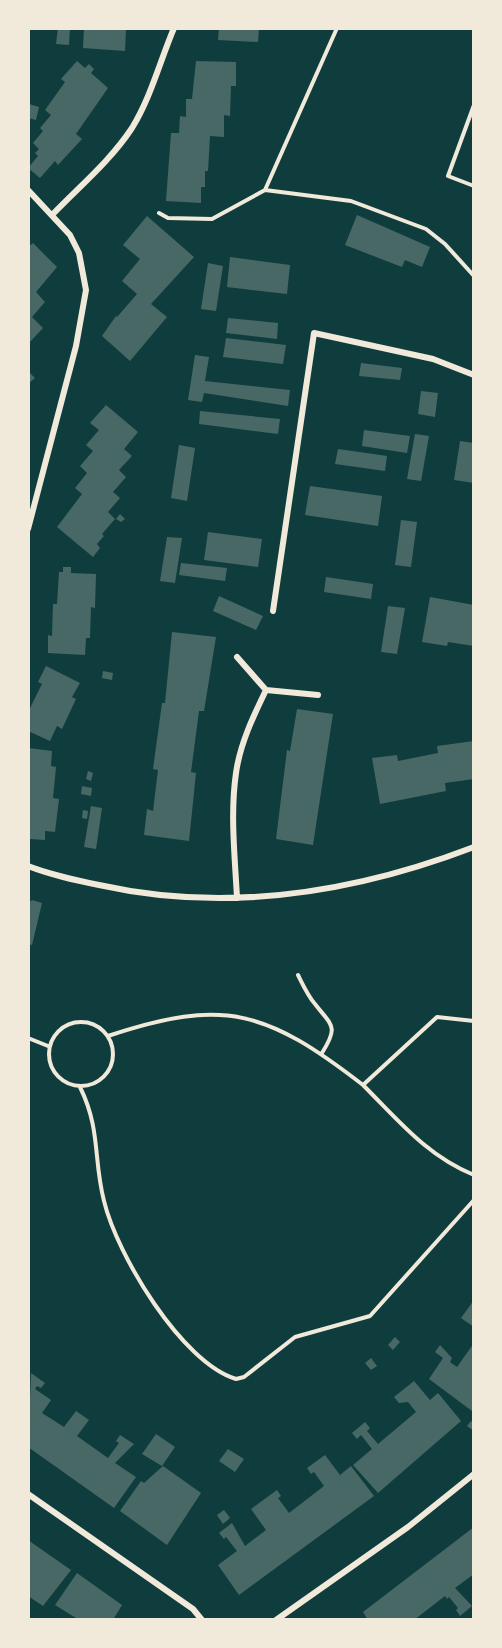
<svg xmlns="http://www.w3.org/2000/svg" width="502" height="1648" font-family="Merriweather,serif">
<rect width="100%" height="100%" fill="#0f3d3e"/>
<path fill="#486865" d="M 58,28 L 70,28 L 69,45 L 56,44 Z
M 84,28 L 126,28 L 125,51 L 83,48 Z
M 219,28 L 259,28 L 258,42 L 218,40 Z
M 77,61 L 85,68 L 89,64 L 94,69 L 91,73 L 108,88 L 76,134 L 82,139 L 58,165 L 55,161 L 40,178 L 28,168 L 38,156 L 35,153 L 39,149 L 33,143 L 43,131 L 40,128 L 51,115 L 45,110 L 65,82 L 61,79 Z
M 196,61 L 236,62 L 236,86 L 231,86 L 230,116 L 224,115 L 224,137 L 210,136 L 208,171 L 205,171 L 205,187 L 201,187 L 201,203 L 166,201 L 171,133 L 179,133 L 180,116 L 186,117 L 186,99 L 192,99 Z
M 29,104 L 39,107 L 36,120 L 28,118 Z
M 357,215 L 430,247 L 422,267 L 405,260 L 402,267 L 345,245 Z
M 147,216 L 194,257 L 151,304 L 167,317 L 130,361 L 102,336 L 116,316 L 117,317 L 137,294 L 122,281 L 140,259 L 123,245 Z
M 33,243 L 57,267 L 36,292 L 45,302 L 32,317 L 43,328 L 28,344 L 28,247 Z
M 230,257 L 290,265 L 287,294 L 227,287 Z
M 208,263 L 223,266 L 216,311 L 201,309 Z
M 228,318 L 278,323 L 277,339 L 226,333 Z
M 226,338 L 286,345 L 283,364 L 223,357 Z
M 195,355 L 209,357 L 205,381 L 290,390 L 288,406 L 204,393 L 202,402 L 188,400 Z
M 361,363 L 402,368 L 400,380 L 359,376 Z
M 28,371 L 35,378 L 28,384 Z
M 421,391 L 438,393 L 435,417 L 418,414 Z
M 106,405 L 138,432 L 124,449 L 132,456 L 119,470 L 126,477 L 113,492 L 120,498 L 108,512 L 115,519 L 102,534 L 104,536 L 97,544 L 100,548 L 93,557 L 57,527 L 82,494 L 75,488 L 87,473 L 80,466 L 93,451 L 86,445 L 99,430 L 90,423 Z
M 200,411 L 280,419 L 278,434 L 199,424 Z
M 364,430 L 410,436 L 407,453 L 362,446 Z
M 415,434 L 429,436 L 421,481 L 407,479 Z
M 460,441 L 474,443 L 474,483 L 454,480 Z
M 179,445 L 195,448 L 187,501 L 171,498 Z
M 338,449 L 387,456 L 385,471 L 335,464 Z
M 310,486 L 382,496 L 378,526 L 305,515 Z
M 120,514 L 125,519 L 121,522 L 116,519 Z
M 401,520 L 417,522 L 411,567 L 395,565 Z
M 208,532 L 262,539 L 258,567 L 204,560 Z
M 167,537 L 182,538 L 175,583 L 160,581 Z
M 181,563 L 227,568 L 225,581 L 179,575 Z
M 63,567 L 71,567 L 71,573 L 96,574 L 95,608 L 91,607 L 90,638 L 86,638 L 85,655 L 48,653 L 48,635 L 52,636 L 53,604 L 57,604 L 59,572 L 63,572 Z
M 326,577 L 373,584 L 371,599 L 324,592 Z
M 219,596 L 263,616 L 256,630 L 213,611 Z
M 430,597 L 474,605 L 474,646 L 448,642 L 447,646 L 422,642 Z
M 388,606 L 405,608 L 397,654 L 381,652 Z
M 172,632 L 216,637 L 204,711 L 199,711 L 191,772 L 196,773 L 189,841 L 144,835 L 147,809 L 153,811 L 158,770 L 153,769 L 162,703 L 165,703 Z
M 46,666 L 80,683 L 72,697 L 76,699 L 62,729 L 57,726 L 50,741 L 28,731 L 28,712 L 42,684 L 38,682 Z
M 103,671 L 113,673 L 112,680 L 102,678 Z
M 297,709 L 333,714 L 313,845 L 276,839 L 287,750 L 290,751 Z
M 474,741 L 474,779 L 445,783 L 446,791 L 380,804 L 372,758 L 397,755 L 398,761 L 438,753 L 437,746 Z
M 28,748 L 52,751 L 51,766 L 56,767 L 53,798 L 59,799 L 55,832 L 45,831 L 45,840 L 30,839 Z
M 88,771 L 93,773 L 91,781 L 86,779 Z
M 82,786 L 92,788 L 91,796 L 81,794 Z
M 91,806 L 102,808 L 96,849 L 84,847 Z
M 83,810 L 88,811 L 87,819 L 82,818 Z
M 32,900 L 42,903 L 32,945 L 28,944 L 28,904 Z
M 474,1300 L 474,1327 L 461,1318 Z
M 395,1337 L 400,1342 L 393,1350 L 388,1345 Z
M 474,1343 L 474,1408 L 472,1411 L 429,1379 L 443,1358 L 435,1352 L 440,1345 L 452,1358 L 450,1362 L 457,1367 Z
M 371,1358 L 377,1366 L 371,1370 L 365,1363 Z
M 31,1373 L 45,1383 L 41,1388 L 37,1386 L 35,1389 L 51,1400 L 42,1413 L 64,1427 L 76,1411 L 89,1420 L 77,1436 L 108,1458 L 119,1443 L 116,1441 L 120,1435 L 134,1444 L 115,1463 L 136,1477 L 114,1508 L 28,1447 Z
M 414,1381 L 430,1400 L 438,1393 L 461,1421 L 378,1493 L 353,1465 L 372,1449 L 361,1435 L 357,1439 L 352,1433 L 365,1422 L 370,1428 L 367,1431 L 378,1444 L 416,1412 L 408,1402 L 399,1403 L 394,1397 Z
M 471,1421 L 474,1423 L 474,1431 L 467,1426 Z
M 156,1434 L 175,1447 L 162,1466 L 142,1454 Z
M 228,1449 L 244,1459 L 235,1472 L 219,1461 Z
M 325,1455 L 340,1475 L 351,1466 L 374,1496 L 239,1595 L 218,1565 L 237,1551 L 226,1537 L 224,1539 L 219,1533 L 232,1523 L 245,1546 L 266,1530 L 251,1509 L 277,1490 L 281,1496 L 278,1498 L 289,1513 L 324,1486 L 314,1472 L 311,1474 L 307,1468 Z
M 163,1466 L 201,1493 L 167,1545 L 120,1511 L 141,1481 L 144,1483 Z
M 224,1510 L 230,1518 L 223,1524 L 217,1515 Z
M 474,1527 L 474,1574 L 455,1588 L 472,1606 L 460,1616 L 456,1610 L 458,1608 L 449,1597 L 447,1599 L 445,1596 L 414,1620 L 368,1620 L 363,1612 Z
M 28,1540 L 71,1570 L 43,1606 L 28,1596 Z
M 77,1573 L 122,1605 L 113,1620 L 74,1620 L 76,1618 L 55,1605 Z"/>
<g fill="none" stroke-linecap="round" stroke-linejoin="round">
<path stroke="#f1e9da" stroke-width="4" d="M 337,28 L 265,190 L 351,201 L 426,229 L 445,244 L 474,276
M 474,105 L 448,176 L 474,186
M 159,213 L 168,218 L 212,219 L 265,190
M 298,975 C 303,985 308,996 315,1004 C 332,1026 339,1026 322,1053
M49 1054a32 32 0 1 1 64 0a32 32 0 1 1-64 0Z
M 108,1036 C 225,997 267,1011 363,1085 L 437,1017 L 474,1021
M 28,1038 L 48,1046
M 363,1085 C 398,1120 427,1156 474,1175
M 80,1087 C 101,1130 93,1158 104,1201 C 117,1255 182,1363 236,1379 L 244,1377 L 295,1337 L 370,1316 L 474,1200"/>
<path stroke="#f1e9da" stroke-width="6" d="M 28,190 L 70,235 L 79,253 L 86,290 L 76,346 L 28,529
M 53,214 C 80,186 111,160 132,128 C 151,97 160,61 174,28
M 273,611 L 314,333 L 433,359 L 474,375
M 266,690 L 318,695
M 28,866 C 51,875 75,880 99,885 C 225,913 354,893 474,847
M 237,898 C 235,858 230,814 236,773 C 240,744 253,717 266,690 L 237,657
M 28,1494 L 193,1609 L 202,1620
M 276,1620 L 408,1527 L 474,1474"/>
</g>
<rect width="502" height="1648" fill="none" stroke="#f1e9da" stroke-width="60"/>
</svg>
